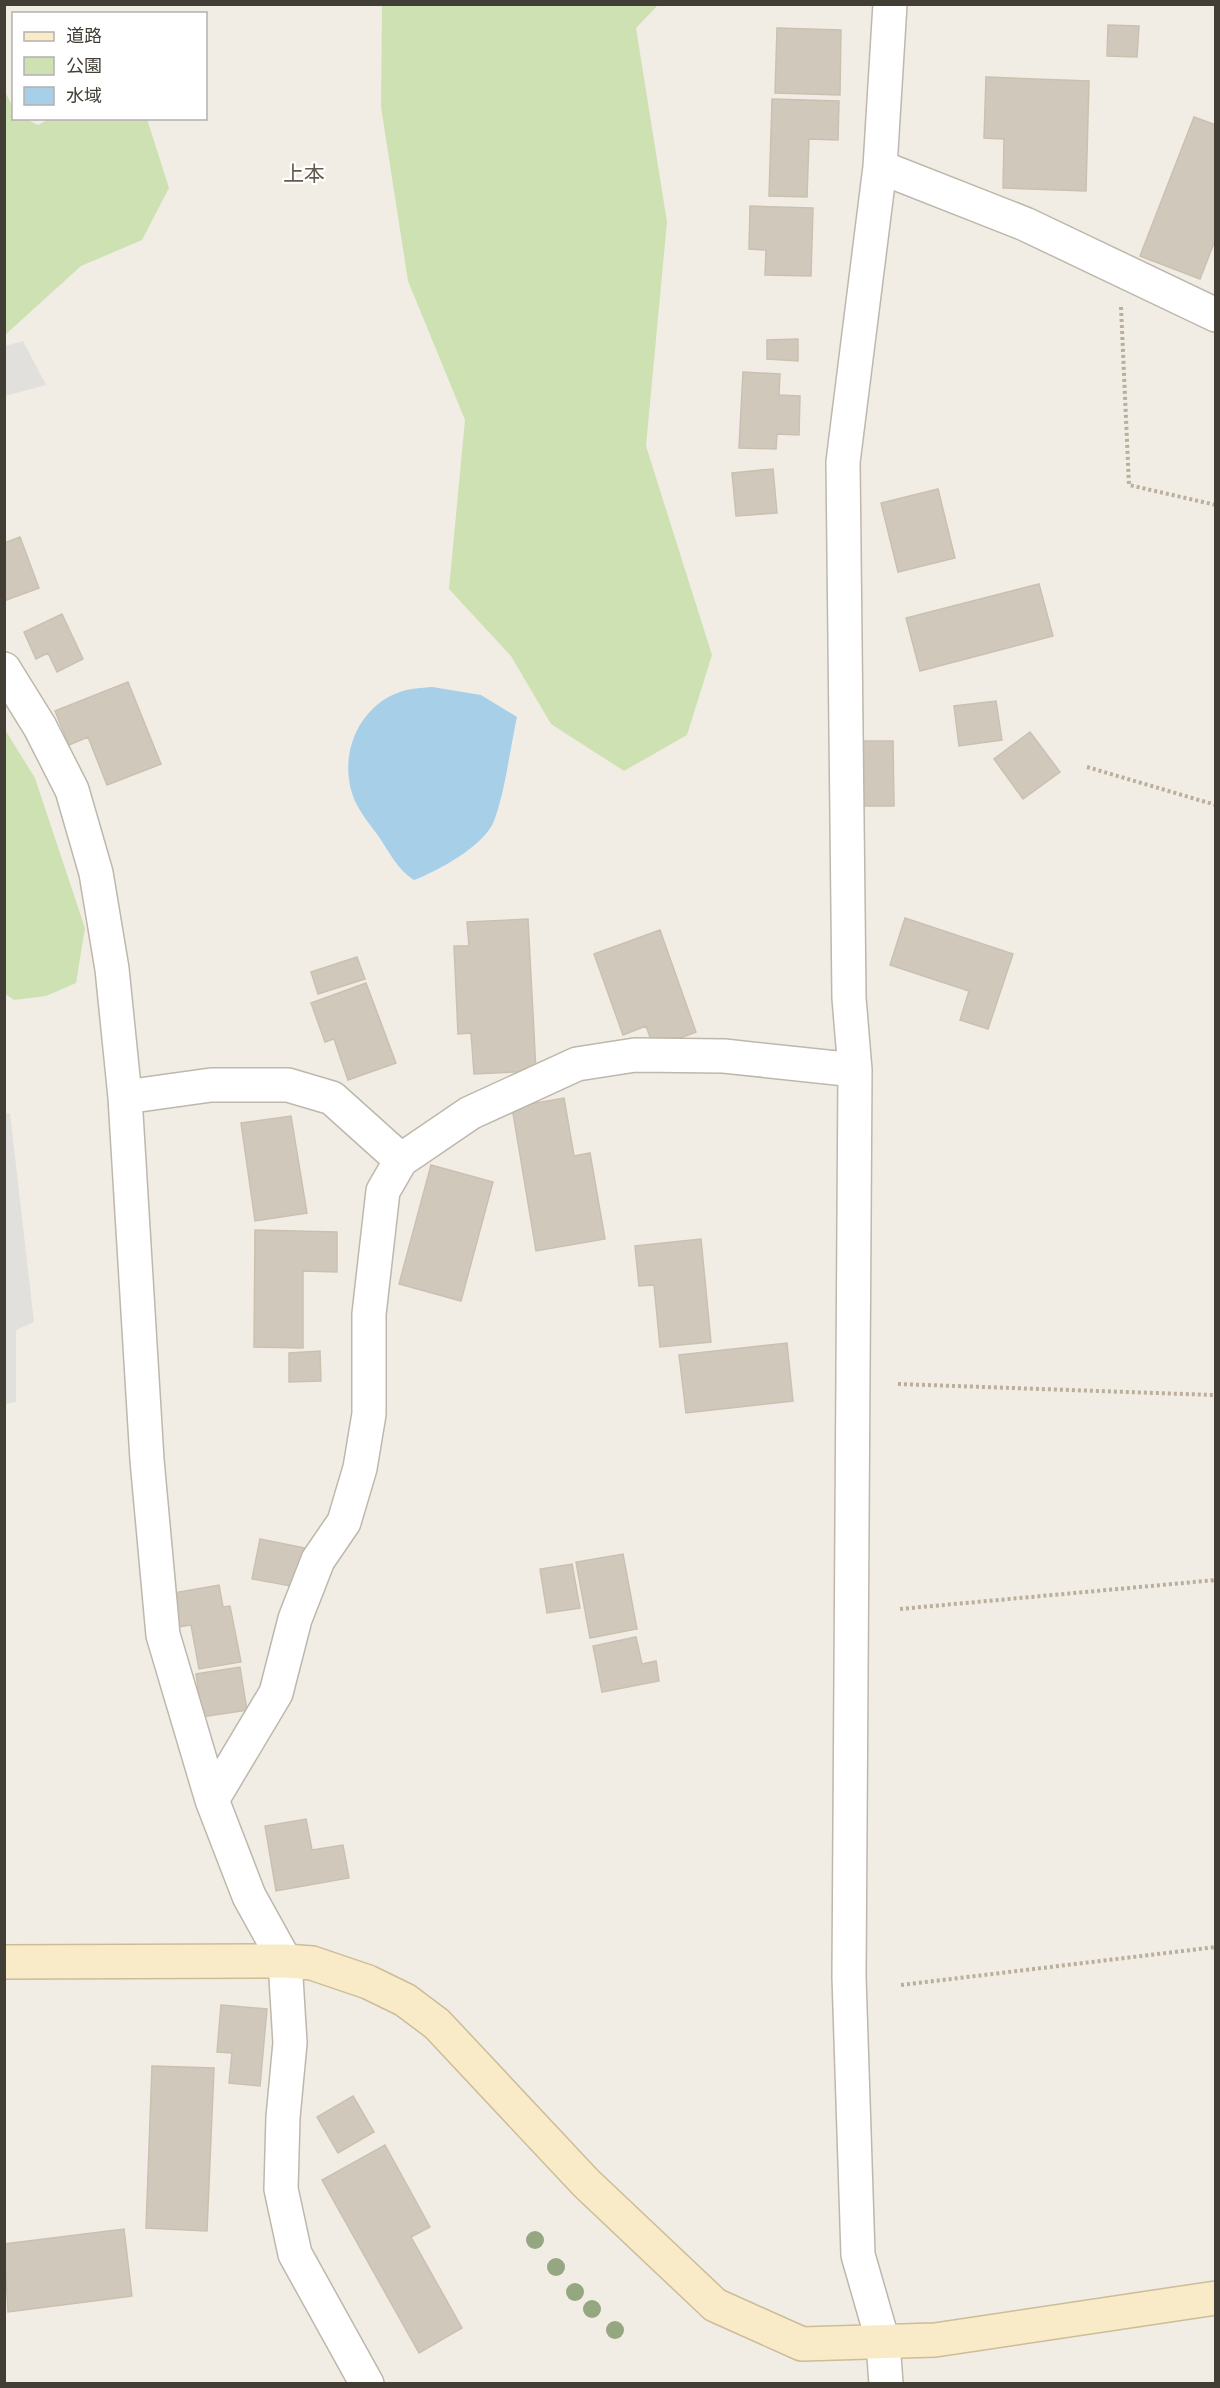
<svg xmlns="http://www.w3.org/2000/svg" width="1220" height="2388" font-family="'Varela Round','Noto Sans JP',sans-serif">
<rect width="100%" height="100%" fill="#f1ede5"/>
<path fill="#cde1b2" d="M 382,5 L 658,5 L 636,28 L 667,222 L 646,446 L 712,655 L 687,735 L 624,771 L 551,724 L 511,656 L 449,589 L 465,420 L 408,281 L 381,107 Z
M 4,90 L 13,107 L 14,118 L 26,119 L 38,125 L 49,119 L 147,119 L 169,188 L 142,240 L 81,266 L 5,335 Z
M 4,728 L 35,778 L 85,928 L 76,983 L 46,996 L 14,1000 L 4,993 Z"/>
<path fill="#e2e0dd" d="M 23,341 L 46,385 L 5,396 L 5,346 Z
M 10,1113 L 34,1322 L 16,1330 L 16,1402 L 5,1404 L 4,1114 Z"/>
<path fill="#a7cfe8" d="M 432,687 L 481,695 L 517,717 C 510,749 505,792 494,821 C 484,846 438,871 414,880 C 397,869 390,853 379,837 C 371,826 362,815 356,803 C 336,761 356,707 400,692 C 410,688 422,688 432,687 Z"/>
<path fill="#d1c8bc" stroke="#cbc0b0" stroke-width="1.5" d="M 1108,25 L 1139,26 L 1137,57 L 1107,56 Z
M 777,28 L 841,30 L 840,95 L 775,93 Z
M 986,77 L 1089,81 L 1086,191 L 1003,188 L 1004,139 L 984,138 Z
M 772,99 L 839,101 L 838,140 L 809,139 L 807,197 L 769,196 Z
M 1194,117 L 1216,125 L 1216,238 L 1200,279 L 1140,256 Z
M 750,206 L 813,208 L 811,276 L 765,275 L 766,250 L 749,249 Z
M 798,339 L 798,361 L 767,359 L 767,340 Z
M 743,372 L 780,374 L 779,395 L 800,396 L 799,435 L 777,434 L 776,449 L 739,448 Z
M 773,469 L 777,513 L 736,516 L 732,473 Z
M 938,489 L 955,558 L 898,572 L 881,503 Z
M 20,537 L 39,588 L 4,601 L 4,543 Z
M 1039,584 L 1053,636 L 920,671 L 906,618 Z
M 62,614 L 83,659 L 57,672 L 48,653 L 36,659 L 24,632 Z
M 128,682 L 161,764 L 107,785 L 88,737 L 69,745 L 55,711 Z
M 996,701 L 1002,740 L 959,746 L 954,706 Z
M 1030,732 L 1060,772 L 1023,799 L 994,759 Z
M 859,741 L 893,741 L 894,806 L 860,806 Z
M 905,918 L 1013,954 L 988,1029 L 960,1020 L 969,991 L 890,965 Z
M 528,919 L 536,1071 L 474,1074 L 471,1033 L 458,1034 L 454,946 L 469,946 L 467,922 Z
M 660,930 L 696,1032 L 654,1048 L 646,1026 L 623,1035 L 594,954 Z
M 357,957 L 365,979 L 318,994 L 311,972 Z
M 366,983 L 396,1063 L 348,1080 L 334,1039 L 325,1042 L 311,1003 Z
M 564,1098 L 574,1156 L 590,1153 L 605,1239 L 536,1251 L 512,1107 Z
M 291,1116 L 307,1213 L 255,1221 L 241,1123 Z
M 431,1165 L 493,1182 L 461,1301 L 399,1284 Z
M 255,1230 L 337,1232 L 337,1272 L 303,1271 L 303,1348 L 254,1347 Z
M 701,1239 L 711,1342 L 660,1347 L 654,1285 L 639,1286 L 635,1246 Z
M 787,1343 L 793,1401 L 686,1413 L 679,1355 Z
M 320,1351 L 321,1381 L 289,1382 L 289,1353 Z
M 260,1539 L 310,1549 L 302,1588 L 252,1579 Z
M 623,1554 L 637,1629 L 590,1638 L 576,1562 Z
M 572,1564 L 580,1608 L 547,1613 L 540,1569 Z
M 219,1585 L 223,1607 L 230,1606 L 241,1662 L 199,1669 L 191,1625 L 179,1627 L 173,1593 Z
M 636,1637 L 642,1664 L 656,1661 L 659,1681 L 602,1692 L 593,1646 Z
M 240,1667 L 247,1710 L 202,1717 L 196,1674 Z
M 306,1819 L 312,1850 L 343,1845 L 349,1878 L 276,1891 L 265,1826 Z
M 221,2005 L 267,2009 L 260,2086 L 229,2083 L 232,2053 L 217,2052 Z
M 152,2066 L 214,2068 L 207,2231 L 146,2228 Z
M 353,2096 L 374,2132 L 338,2153 L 317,2117 Z
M 385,2145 L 430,2227 L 411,2237 L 462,2328 L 419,2353 L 322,2180 Z
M 124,2229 L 132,2296 L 8,2312 L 4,2244 Z"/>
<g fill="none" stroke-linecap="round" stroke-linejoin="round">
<g stroke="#beb7ac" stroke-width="36">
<path id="street" d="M 880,167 L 1025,224 L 1216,315
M 4,669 L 40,727 L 72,790 L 96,873 L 112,969 L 125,1097 L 147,1460 L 163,1635 L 212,1800 L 249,1896 L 285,1961 L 290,2043 L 283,2117 L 281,2189 L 295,2254 L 367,2384
M 125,1097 L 211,1085 L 288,1085 L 332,1098 L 401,1160
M 212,1800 L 276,1693 L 295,1619 L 318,1560 L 344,1522 L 360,1468 L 369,1414 L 369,1314 L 383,1191 L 401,1160 L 470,1113 L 577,1064 L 635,1055 L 724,1056 L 855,1070
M 886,2384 L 883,2342 L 858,2255 L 849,1977 L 855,1070 L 849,998 L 843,462 L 880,167 L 890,4"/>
</g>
<g stroke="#ccbd99" stroke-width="36">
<path id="secondary" d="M 4,1962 L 285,1961 L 312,1963 L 368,1982 L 405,2000 L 437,2024 L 586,2183 L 715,2305 L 802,2344 L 935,2340 L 1216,2298"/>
</g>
<path stroke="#bbaf9b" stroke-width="4" stroke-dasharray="3 3" stroke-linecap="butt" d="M 1121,307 L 1129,485 L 1216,505
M 1087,767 L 1216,805
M 898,1384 L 1213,1395
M 900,1609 L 1216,1580
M 901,1985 L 1216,1947"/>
<use href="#street" stroke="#fff" stroke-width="33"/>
<use href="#secondary" stroke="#f9ebc7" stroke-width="33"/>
</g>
<g fill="#94a781">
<circle cx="535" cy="2240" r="9"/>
<circle cx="556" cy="2267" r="9"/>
<circle cx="575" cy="2292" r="9"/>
<circle cx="592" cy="2309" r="9"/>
<circle cx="615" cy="2330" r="9"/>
</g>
<g text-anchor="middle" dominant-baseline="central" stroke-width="4.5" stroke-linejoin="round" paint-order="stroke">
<g font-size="21" fill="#645a4e" stroke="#fff">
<text x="304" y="174">上本</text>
</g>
</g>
<rect width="1220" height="2388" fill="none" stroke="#423d35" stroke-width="12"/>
<rect x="12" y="12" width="195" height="108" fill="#ffffff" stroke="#b3b1ae" stroke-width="1.5"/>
<rect x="24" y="32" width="30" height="9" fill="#f9ebc7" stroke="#b3b1ae" stroke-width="1.5"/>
<text x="66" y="42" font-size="18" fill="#423d35">道路</text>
<rect x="24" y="57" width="30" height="18" fill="#cde1b2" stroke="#b3b1ae" stroke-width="1.5"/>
<text x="66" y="72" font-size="18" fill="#423d35">公園</text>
<rect x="24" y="87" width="30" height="18" fill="#a7cfe8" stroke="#b3b1ae" stroke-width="1.5"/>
<text x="66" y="102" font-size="18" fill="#423d35">水域</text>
</svg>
